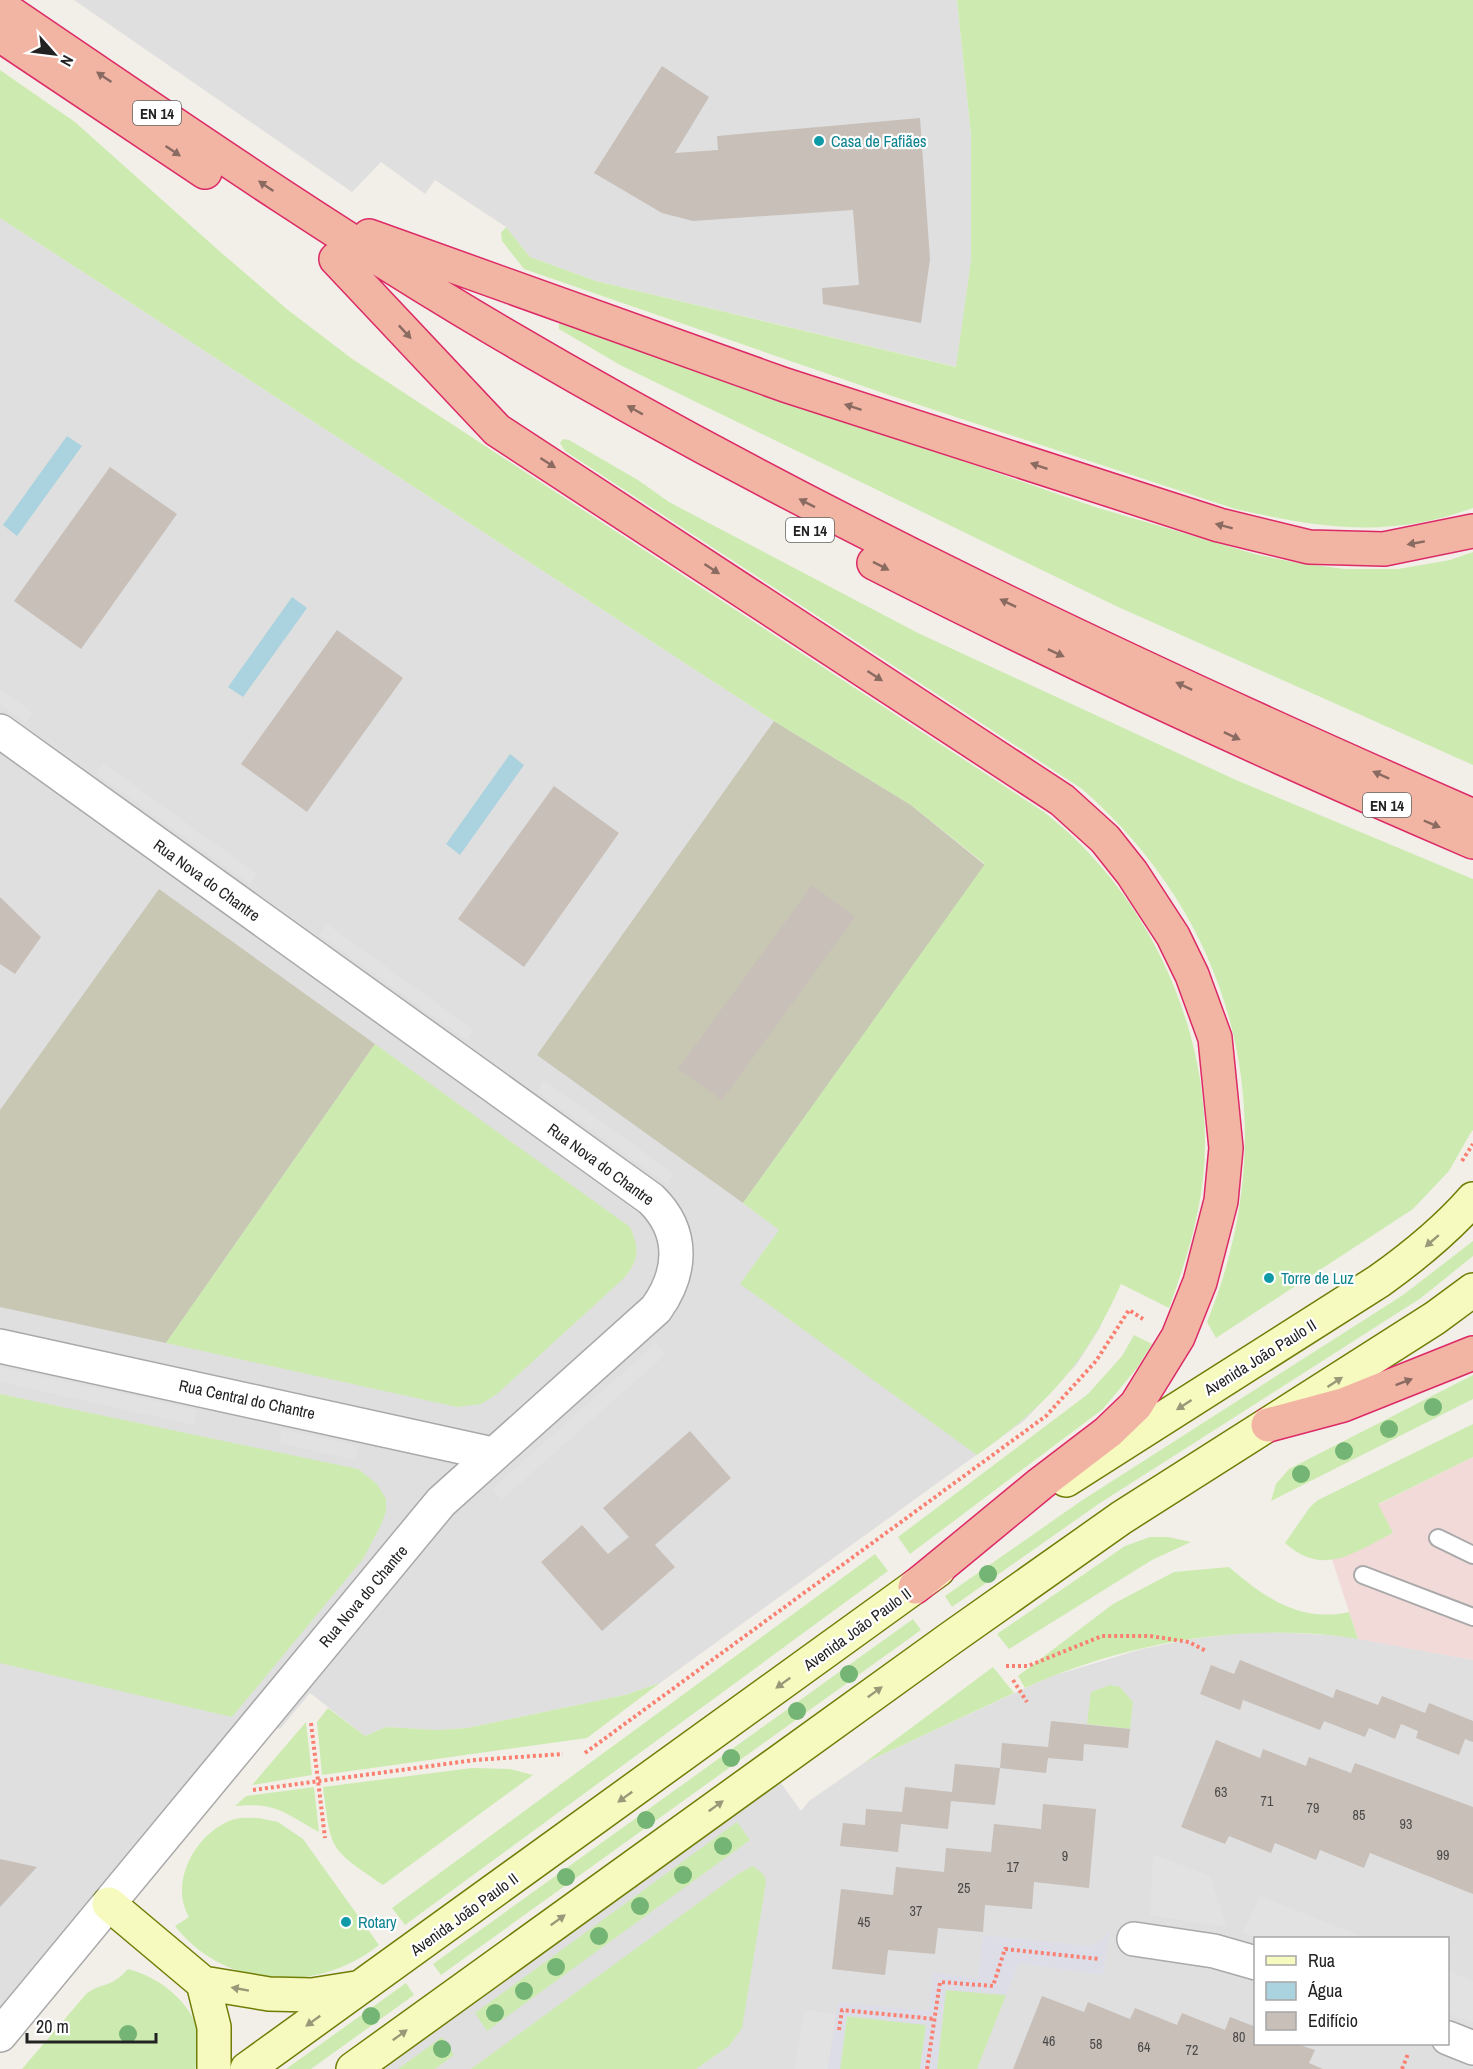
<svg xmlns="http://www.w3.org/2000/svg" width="1473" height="2069" font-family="'Archivo Narrow',sans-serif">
<rect width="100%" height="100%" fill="#f2efe9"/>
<path fill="#e0dfdf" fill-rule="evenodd" d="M 74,0 L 957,0 L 971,135 L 971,261 L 957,367 L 596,281 L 530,257 L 506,227 L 435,180 L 425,194 L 381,162 L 352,192 Z
M 0,218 L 774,721 L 912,805 L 1101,1326 L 1077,1364 L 1025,1420 L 660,1683 L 625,1695 L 467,1728 L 437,1730 L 386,1727 L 365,1736 L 310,1693 L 280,1729 L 251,1722 L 0,2026 Z
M 1257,1631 L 1345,1636 L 1473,1660 L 1473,2069 L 361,2069 L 773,1772 L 801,1811 L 809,1801 L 864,1763 L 1049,1677 L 1142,1649 L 1192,1639 ZM 1256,1938 L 1448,1938 L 1448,2044 L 1256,2044 Z"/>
<path fill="#f2dad9" d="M 1473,1457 L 1473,1660 L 1358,1639 L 1323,1532 Z"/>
<path fill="#c7c7b4" d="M 774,721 L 911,805 L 985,865 L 743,1203 L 537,1055 Z
M 159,889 L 375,1044 L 166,1343 L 0,1307 L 0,1110 Z"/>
<path fill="#cdebb0" d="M 957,0 L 1473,0 L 1473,508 C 1389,539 1321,528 1235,509 L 889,395 L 524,269 L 502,241 L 501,233 L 506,227 L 530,257 L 596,281 L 956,367 L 971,261 L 971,135 Z
M 0,70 L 75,122 L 217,249 L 288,310 L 351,358 L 1044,812 C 1144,890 1206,1018 1205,1145 C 1205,1201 1188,1256 1169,1308 L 1121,1284 C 1086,1363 1047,1405 977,1455 L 740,1284 L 779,1230 L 743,1203 L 985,864 L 911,805 L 774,721 L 0,218 Z
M 559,324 L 572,325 L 1095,507 L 1255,554 L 1298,563 L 1345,569 L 1398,569 L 1450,560 L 1473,552 L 1473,765 L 1116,606 L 620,365 L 559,329 Z
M 563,439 L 569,440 L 638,480 L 669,502 L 918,633 L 1236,780 L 1473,879 L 1473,1130 L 1470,1134 L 1449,1171 L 1413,1209 L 1216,1338 L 1207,1322 C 1286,1129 1240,927 1082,789 L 565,451 L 560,443 Z
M 375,1044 L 630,1227 C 640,1249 639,1261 623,1279 L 497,1394 L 481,1404 L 457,1407 L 166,1343 Z
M 1473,1241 L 1473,1256 L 1421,1298 L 1100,1503 L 952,1607 L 945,1596 L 1081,1501 L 1403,1295 Z
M 1134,1335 L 1152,1344 L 1137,1368 L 1103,1409 L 910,1554 L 898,1537 L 1088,1394 L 1122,1356 Z
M 1473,1375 L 1473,1399 L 1271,1501 L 1276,1484 L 1289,1469 Z
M 0,1394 L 358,1469 L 377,1484 L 386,1499 L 386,1511 L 381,1525 L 363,1559 L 232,1717 L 0,1663 Z
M 1473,1424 L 1473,1457 L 1378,1504 L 1393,1533 C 1354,1552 1324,1578 1285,1543 L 1310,1507 L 1318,1500 Z
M 1150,1537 L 1168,1537 L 1191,1542 L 1152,1560 L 1009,1649 L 997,1634 L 1125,1546 Z
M 875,1554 L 888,1571 L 405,1925 L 392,1908 Z
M 1229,1567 C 1264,1597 1300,1623 1349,1612 L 1358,1639 C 1249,1621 1126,1642 1025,1688 L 1018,1676 L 1113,1604 L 1174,1572 Z
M 913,1619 L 921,1630 L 441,1975 L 433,1964 Z
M 993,1667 L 1014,1693 L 864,1763 Z
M 660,1683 L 587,1738 L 322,1775 L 317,1722 L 328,1708 L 365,1736 L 386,1727 L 437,1730 L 467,1728 L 625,1695 Z
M 1110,1685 L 1120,1687 L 1133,1702 L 1130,1729 L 1087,1724 L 1091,1692 Z
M 306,1722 L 312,1775 L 252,1785 Z
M 472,1768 L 510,1769 L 533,1775 L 383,1885 C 329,1848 331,1852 323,1787 Z
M 314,1787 L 319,1832 C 285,1814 278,1802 235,1806 L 246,1796 Z
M 259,1818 L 278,1822 L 303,1839 L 379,1945 C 317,1995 224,1989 175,1926 L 189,1917 C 168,1882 197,1830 235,1819 C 243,1817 251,1818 259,1818 Z
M 737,1822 L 750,1840 L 487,2031 L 475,2013 Z
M 753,1866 L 764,1875 L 766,1882 L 742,2028 L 729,2046 L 696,2069 L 471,2069 L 738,1874 Z
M 128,1969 C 171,1980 215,2023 195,2069 L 22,2069 L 87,1993 C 106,1981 111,1988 128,1969 Z
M 406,1983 L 414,1995 L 311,2069 L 286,2069 Z
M 946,1990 L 1006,1995 L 977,2069 L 935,2069 Z
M 847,2016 L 927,2025 L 920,2069 L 840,2069 Z
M 442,2037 L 454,2055 L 435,2069 L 398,2069 Z"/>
<path fill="#e2e2e2" d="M 0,689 L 33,713 L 26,723 L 0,704 Z
M 103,763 L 257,874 L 250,884 L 96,774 Z
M 327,924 L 474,1030 L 467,1040 L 320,935 Z
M 544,1080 L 674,1174 L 667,1184 L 537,1091 Z
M 656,1343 L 666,1354 L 501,1500 L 492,1489 Z
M 0,1367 L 197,1410 L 194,1425 L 0,1382 Z
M 282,1429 L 359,1446 L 355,1460 L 279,1443 Z
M 1153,1854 L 1210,1876 L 1227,1927 L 1150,1915 Z
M 1260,1896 L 1366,1938 L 1367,1938 L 1256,1938 L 1243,1933 Z
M 1448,1971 L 1473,1981 L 1473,2023 L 1448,2013 Z
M 804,2010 L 836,2014 L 828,2069 L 794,2069 Z"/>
<path fill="#dddde8" d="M 1110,1930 L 1103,1975 L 1019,1963 L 1006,1995 L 946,1990 L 937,2069 L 920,2069 L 926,2025 L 847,2016 L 840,2069 L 828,2069 L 838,2002 L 929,2011 L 933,1973 L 978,1978 L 983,1935 L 1089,1946 L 1102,1941 Z"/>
<path fill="#aad3df" d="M 67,436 L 82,446 L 17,536 L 3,525 Z
M 292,597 L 307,608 L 243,697 L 228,687 Z
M 510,754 L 524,765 L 460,855 L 446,844 Z"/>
<path fill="#c7bfb8" d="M 662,66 L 709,97 L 675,153 L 718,150 L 717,136 L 920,118 L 930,259 L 921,323 L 823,304 L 822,288 L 859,285 L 853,210 L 693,221 L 662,213 L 594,173 Z
M 110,467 L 177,514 L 81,649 L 14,601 Z
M 337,630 L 403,678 L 307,812 L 241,764 Z
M 554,786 L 619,833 L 524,967 L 458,919 Z
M 812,885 L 855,917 L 722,1100 L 678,1069 Z
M 0,897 L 41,937 L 15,974 L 0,964 Z
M 690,1431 L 731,1478 L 655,1545 L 675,1567 L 602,1631 L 541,1562 L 582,1525 L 608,1554 L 629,1537 L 603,1508 Z
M 1240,1660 L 1333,1698 L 1336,1689 L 1378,1705 L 1382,1696 L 1425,1713 L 1429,1703 L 1473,1721 L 1473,1742 L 1465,1739 L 1459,1755 L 1416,1738 L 1418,1731 L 1401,1724 L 1395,1739 L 1369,1728 L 1365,1737 L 1324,1721 L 1320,1730 L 1243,1700 L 1240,1710 L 1200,1694 L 1211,1665 L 1234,1674 Z
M 1051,1721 L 1130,1729 L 1128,1748 L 1084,1744 L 1083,1761 L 1048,1758 L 1046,1773 L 1000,1768 L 1002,1743 L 1048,1747 Z
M 1216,1740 L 1260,1758 L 1263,1749 L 1306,1766 L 1309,1757 L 1351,1773 L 1355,1763 L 1473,1807 L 1473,1894 L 1370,1853 L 1364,1868 L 1320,1850 L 1316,1860 L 1275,1843 L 1271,1853 L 1229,1836 L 1225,1844 L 1181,1827 Z
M 955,1764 L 1000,1768 L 995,1805 L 951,1801 L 948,1829 L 901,1824 L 898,1852 L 840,1846 L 843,1823 L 865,1825 L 866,1809 L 902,1812 L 905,1787 L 952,1792 Z
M 1043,1804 L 1096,1809 L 1089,1888 L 1034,1882 L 1032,1909 L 985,1905 L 983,1932 L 938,1928 L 935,1954 L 888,1950 L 885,1975 L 832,1969 L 841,1889 L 893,1895 L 896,1867 L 944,1872 L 946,1848 L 991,1852 L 994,1824 L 1041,1829 Z
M 0,1859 L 37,1867 L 0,1907 Z
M 1042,1996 L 1084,2012 L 1088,2002 L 1130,2019 L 1135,2008 L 1177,2025 L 1182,2013 L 1225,2030 L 1230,2017 L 1256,2027 L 1256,2044 L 1297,2044 L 1315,2050 L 1309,2063 L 1323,2069 L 1013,2069 Z"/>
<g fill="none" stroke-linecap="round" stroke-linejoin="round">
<g stroke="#a9a9a9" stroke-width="20">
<path id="service" d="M 1438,1538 L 1473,1555
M 1363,1575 L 1473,1617"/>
</g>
<g stroke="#a9a9a9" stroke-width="36">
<path id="minor" d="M 0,731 L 651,1199 C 685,1232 682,1273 656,1309 L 441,1502 L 0,2035
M 0,1346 L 493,1454
M 1134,1939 L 1214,1951 L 1256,1963
M 1448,2038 L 1473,2048"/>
</g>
<g stroke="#707d05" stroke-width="36">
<path id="secondary" d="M 1066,1480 L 1379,1281 C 1414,1256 1445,1231 1473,1199
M 109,1904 L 203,1983 L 269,1994 L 312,1995 L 356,1988
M 203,1983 L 214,2027 L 214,2069
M 247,2069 L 938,1570
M 353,2069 L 951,1638 L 1121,1518 L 1435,1318 L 1473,1290"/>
</g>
<g stroke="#dc2a67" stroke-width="36">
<path id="trunk" d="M 0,6 C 164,117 326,230 496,330 C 810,515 1140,670 1473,816
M 0,35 L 205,172
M 369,236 L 785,385 L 1219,525 L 1309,547 L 1384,549 L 1473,531
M 336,259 L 497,430 L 1062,800 L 1105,839 L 1132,873 L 1173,936 L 1192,975 L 1215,1038 L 1226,1148 L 1221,1201 L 1200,1282 L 1178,1337 L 1136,1405 L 1108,1432 L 1040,1484 L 915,1587
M 874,563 C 1070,663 1270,755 1473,842
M 1268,1425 L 1343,1405 L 1473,1353"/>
</g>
<path stroke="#fa8072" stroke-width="4" stroke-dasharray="3 3" stroke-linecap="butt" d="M 1462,1161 L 1473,1144
M 1006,1666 L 1028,1666 L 1102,1636 L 1150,1636 L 1189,1642 L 1206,1651
M 1013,1680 L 1027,1702
M 311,1723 L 325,1838
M 585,1753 L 1046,1416 L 1096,1361 L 1129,1310 L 1143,1319
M 253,1790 L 475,1760 L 563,1754
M 839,2030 L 842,2010 L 935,2019
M 927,2069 L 940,1982 L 993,1986 L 1005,1949 L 1099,1959
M 1402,2069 L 1408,2054"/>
<use href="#service" stroke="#fff" stroke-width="16"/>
<use href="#minor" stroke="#fff" stroke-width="33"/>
<use href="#secondary" stroke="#f7fabf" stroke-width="33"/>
<use href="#trunk" stroke="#f2b4a3" stroke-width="33"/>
</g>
<g fill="#74b475">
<circle cx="1433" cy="1407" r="9"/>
<circle cx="1389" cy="1429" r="9"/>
<circle cx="1344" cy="1451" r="9"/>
<circle cx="1301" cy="1474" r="9"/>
<circle cx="988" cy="1574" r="9"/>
<circle cx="849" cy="1674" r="9"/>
<circle cx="797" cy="1711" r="9"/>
<circle cx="731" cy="1758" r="9"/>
<circle cx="646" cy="1820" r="9"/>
<circle cx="723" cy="1846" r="9"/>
<circle cx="683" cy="1875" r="9"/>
<circle cx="566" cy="1877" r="9"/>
<circle cx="640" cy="1906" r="9"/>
<circle cx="599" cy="1936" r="9"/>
<circle cx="556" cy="1967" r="9"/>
<circle cx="524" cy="1991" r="9"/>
<circle cx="495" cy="2013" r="9"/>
<circle cx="371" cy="2016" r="9"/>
<circle cx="128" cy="2034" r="9"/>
<circle cx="442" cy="2049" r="9"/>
</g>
<defs><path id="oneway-solid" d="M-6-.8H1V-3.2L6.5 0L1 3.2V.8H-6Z" transform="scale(1.5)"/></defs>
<g fill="#8a6b62">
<use href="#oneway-solid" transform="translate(104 77) rotate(-146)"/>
<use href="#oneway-solid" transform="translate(173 151) rotate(34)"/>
<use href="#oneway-solid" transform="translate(266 186) rotate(-146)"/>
<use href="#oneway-solid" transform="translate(405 332) rotate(47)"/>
<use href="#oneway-solid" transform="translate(853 407) rotate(-162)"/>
<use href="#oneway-solid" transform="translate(635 410) rotate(-151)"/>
<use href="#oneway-solid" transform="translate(548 463) rotate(33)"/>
<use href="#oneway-solid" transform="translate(1039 466) rotate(-161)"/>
<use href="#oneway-solid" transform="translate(807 503) rotate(-153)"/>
<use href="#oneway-solid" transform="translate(1224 526) rotate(-165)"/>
<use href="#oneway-solid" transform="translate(1416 543) rotate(170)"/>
<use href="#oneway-solid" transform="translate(881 566) rotate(27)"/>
<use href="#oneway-solid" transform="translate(712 569) rotate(33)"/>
<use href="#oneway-solid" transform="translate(1008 603) rotate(-154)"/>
<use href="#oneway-solid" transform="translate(1056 653) rotate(25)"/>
<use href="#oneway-solid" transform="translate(875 676) rotate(33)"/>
<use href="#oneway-solid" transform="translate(1184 686) rotate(-155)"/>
<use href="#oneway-solid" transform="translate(1232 736) rotate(25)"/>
<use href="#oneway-solid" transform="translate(1381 775) rotate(-156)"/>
<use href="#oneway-solid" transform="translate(1432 824) rotate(23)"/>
<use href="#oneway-solid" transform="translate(1404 1382) rotate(-21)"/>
</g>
<g fill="#979978">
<use href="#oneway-solid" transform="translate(1432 1241) rotate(139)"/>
<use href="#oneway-solid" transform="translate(1335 1382) rotate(-33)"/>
<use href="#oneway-solid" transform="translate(1184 1405) rotate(147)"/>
<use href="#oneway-solid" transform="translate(783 1683) rotate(144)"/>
<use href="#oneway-solid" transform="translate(875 1692) rotate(-36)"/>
<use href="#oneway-solid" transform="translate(625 1797) rotate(144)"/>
<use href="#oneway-solid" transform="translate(716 1806) rotate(-36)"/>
<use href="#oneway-solid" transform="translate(558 1920) rotate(-36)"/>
<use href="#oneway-solid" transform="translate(240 1989) rotate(-170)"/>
<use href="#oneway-solid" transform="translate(313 2021) rotate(144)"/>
<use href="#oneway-solid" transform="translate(400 2035) rotate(-36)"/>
</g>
<g fill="#0f9aa8" stroke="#fff" stroke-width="2">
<circle cx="819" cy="141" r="6"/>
<circle cx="1269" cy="1278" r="6"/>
<circle cx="346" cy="1922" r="6"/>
</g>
<g text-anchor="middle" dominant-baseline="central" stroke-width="4.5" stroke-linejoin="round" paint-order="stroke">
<g font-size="14" fill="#4b4948">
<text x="1221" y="1792">63</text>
<text x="1267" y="1801">71</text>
<text x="1313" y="1808">79</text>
<text x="1359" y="1815">85</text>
<text x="1406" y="1824">93</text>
<text x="1443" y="1855">99</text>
<text x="1065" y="1856">9</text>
<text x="1013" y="1867">17</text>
<text x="964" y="1888">25</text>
<text x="916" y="1911">37</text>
<text x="864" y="1922">45</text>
<text x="1239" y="2037">80</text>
<text x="1049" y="2041">46</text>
<text x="1096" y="2044">58</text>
<text x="1144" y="2047">64</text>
<text x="1192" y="2050">72</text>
</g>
<g fill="#fff" stroke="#646464" stroke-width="1.5">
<rect x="133" y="101" width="48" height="24" rx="4.5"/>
<rect x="786" y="518" width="48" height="24" rx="4.5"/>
<rect x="1363" y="793" width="48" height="24" rx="4.5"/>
</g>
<g font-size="15" font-weight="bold" fill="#222">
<text x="157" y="113">EN 14</text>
<text x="810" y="530">EN 14</text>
<text x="1387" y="805">EN 14</text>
</g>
<g font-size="16" fill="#0d838f" stroke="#fff" text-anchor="start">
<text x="831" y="141">Casa de Fafiães</text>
<text x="1281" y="1278">Torre de Luz</text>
<text x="358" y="1922">Rotary</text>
</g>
<g font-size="16" fill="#222" stroke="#fff">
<text transform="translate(207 880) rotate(36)">Rua Nova do Chantre</text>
<text transform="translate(601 1164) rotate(36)">Rua Nova do Chantre</text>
<text transform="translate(1260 1357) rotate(-32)">Avenida João Paulo II</text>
<text transform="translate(247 1399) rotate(12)">Rua Central do Chantre</text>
<text transform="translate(363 1596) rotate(-50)">Rua Nova do Chantre</text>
<text transform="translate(857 1629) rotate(-36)">Avenida João Paulo II</text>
<text transform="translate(464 1914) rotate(-36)">Avenida João Paulo II</text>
</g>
</g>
<rect x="1254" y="1937" width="195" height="108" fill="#ffffff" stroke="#a7a7a7" stroke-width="1.5"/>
<rect x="1266" y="1956" width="30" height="9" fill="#f7fabf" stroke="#a7a7a7" stroke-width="1.5"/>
<text x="1308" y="1967" font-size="18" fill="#222222">Rua</text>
<rect x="1266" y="1982" width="30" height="18" fill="#aad3df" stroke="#a7a7a7" stroke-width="1.5"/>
<text x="1308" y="1997" font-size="18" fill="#222222">Água</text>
<rect x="1266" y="2012" width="30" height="18" fill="#c7bfb8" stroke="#a7a7a7" stroke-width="1.5"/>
<text x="1308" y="2027" font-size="18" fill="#222222">Edifício</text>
<g transform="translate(54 54) rotate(118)" stroke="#ffffff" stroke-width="4.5" paint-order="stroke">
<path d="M0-4.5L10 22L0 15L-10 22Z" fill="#222222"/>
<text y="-9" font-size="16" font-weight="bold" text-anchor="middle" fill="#222222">N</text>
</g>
<path d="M27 2033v9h129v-9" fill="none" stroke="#222222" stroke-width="3"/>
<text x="36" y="2033" font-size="18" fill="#222222" stroke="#ffffff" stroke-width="4.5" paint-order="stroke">20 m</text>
</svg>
